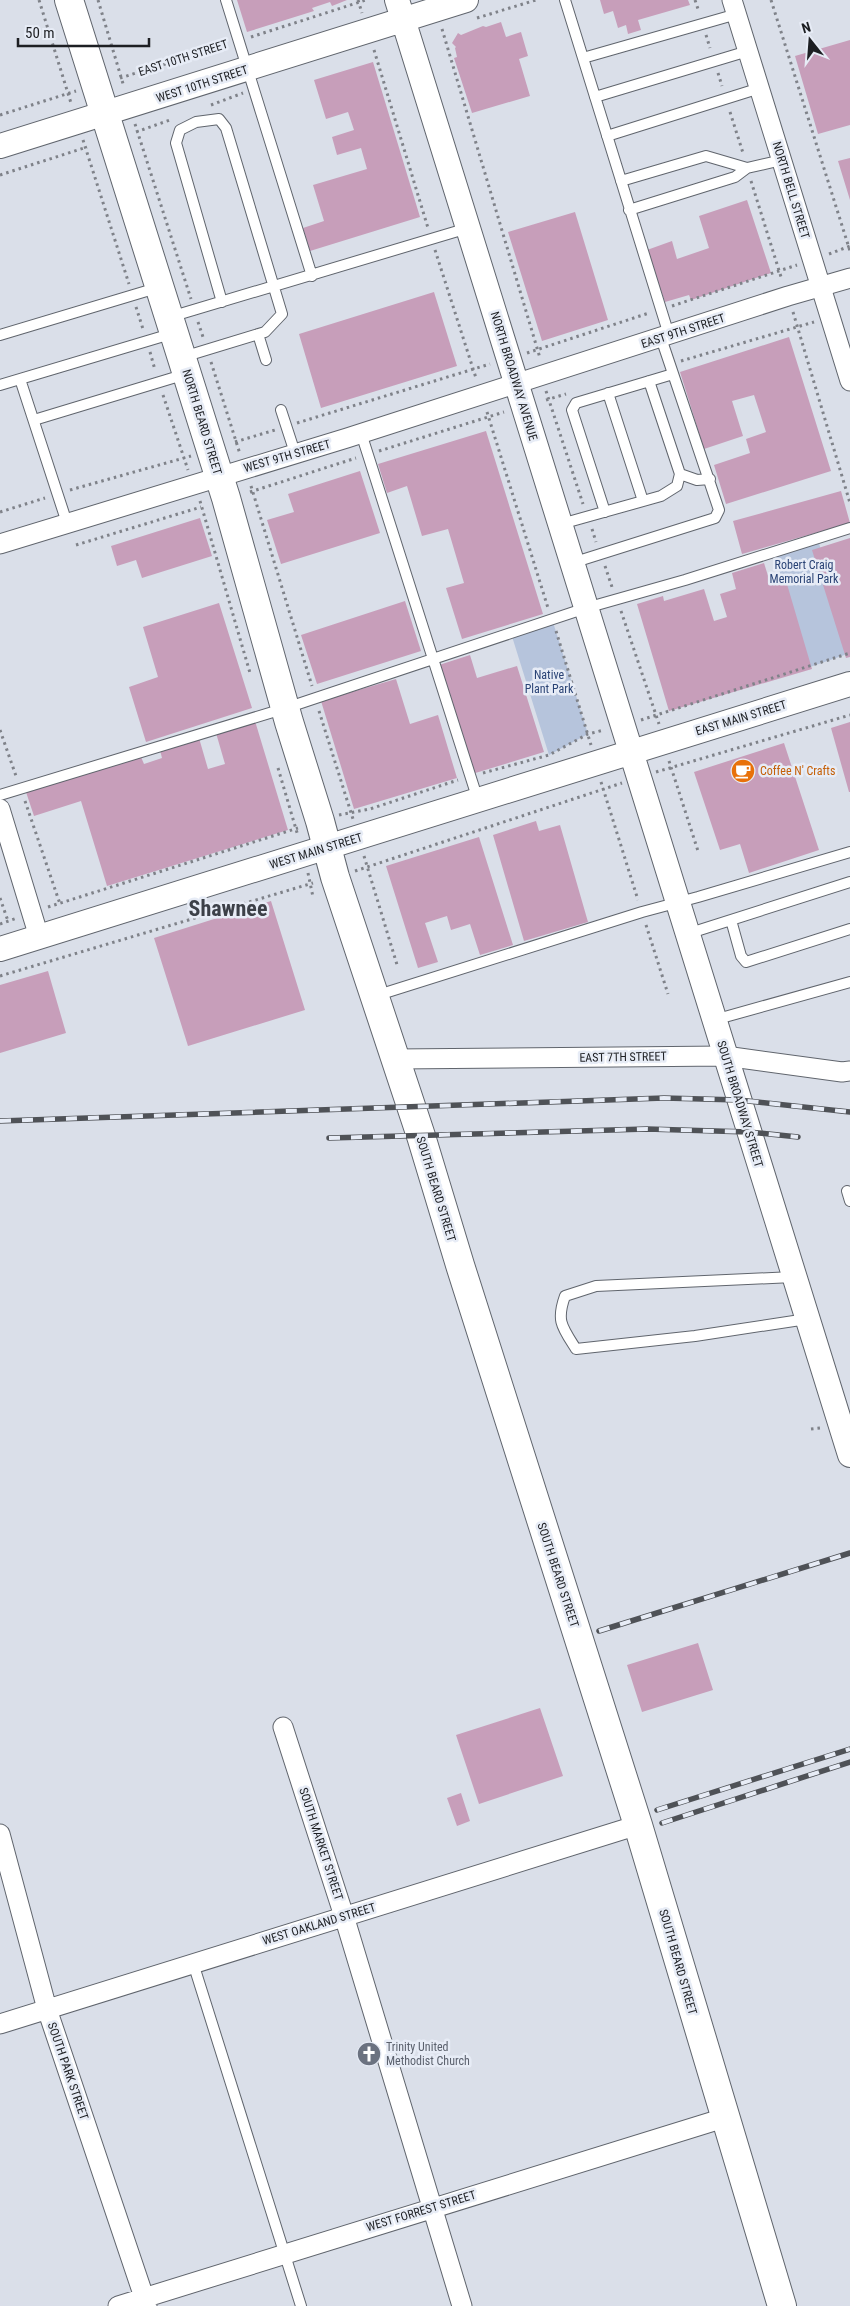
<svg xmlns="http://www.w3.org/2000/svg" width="850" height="2306" font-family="'Roboto Condensed',sans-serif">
<rect width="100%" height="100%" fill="#dadfe9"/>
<path fill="#b6c4dc" d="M 817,537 L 850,644 L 850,653 L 810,667 L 773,551 Z
M 552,619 L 588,734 L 549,755 L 510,630 Z"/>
<path fill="#c79eba" d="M 237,0 L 347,0 L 332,6 L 330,2 L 312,8 L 314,11 L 247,32 Z
M 600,0 L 688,0 L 690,5 L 638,20 L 641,30 L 628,34 L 626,25 L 618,28 L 613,11 L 604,14 Z
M 501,22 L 506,37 L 521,32 L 528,56 L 519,59 L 530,96 L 472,113 L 454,58 L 457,57 L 455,48 L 456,47 L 452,43 L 458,33 L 461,35 L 483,26 L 486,27 Z
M 850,40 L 850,125 L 818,134 L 795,56 Z
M 373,62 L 420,217 L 310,251 L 303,228 L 324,221 L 313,185 L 367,169 L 361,148 L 337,155 L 332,137 L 354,130 L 348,112 L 326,119 L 314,80 Z
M 850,158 L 850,200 L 838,161 Z
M 747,200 L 771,273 L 691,300 L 689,295 L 665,302 L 647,250 L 672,241 L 677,259 L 709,248 L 699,216 Z
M 575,212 L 608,320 L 542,341 L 508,232 Z
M 434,292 L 457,366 L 321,408 L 299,334 Z
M 789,337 L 831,471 L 726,504 L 714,465 L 750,453 L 746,439 L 766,432 L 754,395 L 732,401 L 743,436 L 704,449 L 680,372 Z
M 486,431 L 543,614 L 462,639 L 446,588 L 464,583 L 448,529 L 422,536 L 407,486 L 387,493 L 378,464 Z
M 360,471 L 380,533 L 281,564 L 267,520 L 294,512 L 288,494 Z
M 841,491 L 850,523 L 742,554 L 733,521 Z
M 200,518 L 212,556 L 142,578 L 136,560 L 117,566 L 111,546 Z
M 850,538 L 850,657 L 846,658 L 812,550 Z
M 764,563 L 769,579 L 784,574 L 812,669 L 669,711 L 637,604 L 663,596 L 664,601 L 704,589 L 714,621 L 727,617 L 720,594 L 736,589 L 732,573 Z
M 405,601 L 421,651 L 317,684 L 301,635 Z
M 219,603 L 252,708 L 146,742 L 129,687 L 158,677 L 143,627 Z
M 470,655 L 477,678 L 517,666 L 544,752 L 472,774 L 439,665 Z
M 396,679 L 410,724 L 438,715 L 457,778 L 354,809 L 321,701 Z
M 255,721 L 288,830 L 107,886 L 81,801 L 34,816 L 26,792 L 141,757 L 144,764 L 162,758 L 160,750 L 199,738 L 208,769 L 225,764 L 216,733 Z
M 850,722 L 850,792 L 849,792 L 831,728 Z
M 784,743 L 819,850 L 749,873 L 740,844 L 720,850 L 694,772 Z
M 536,821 L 539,831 L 560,825 L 588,922 L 524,941 L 493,835 Z
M 479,837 L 513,945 L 480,955 L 470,924 L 451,930 L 447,916 L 425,923 L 438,962 L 418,968 L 386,866 Z
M 271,901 L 305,1010 L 188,1046 L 154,938 Z
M 48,971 L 66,1033 L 0,1053 L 0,985 Z
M 698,1643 L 713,1690 L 642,1712 L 627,1665 Z
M 540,1708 L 563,1776 L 479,1804 L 456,1735 Z
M 461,1793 L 470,1821 L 457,1826 L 447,1798 Z"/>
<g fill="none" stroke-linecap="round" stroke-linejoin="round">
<g stroke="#60656d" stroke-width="12">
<path id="service" d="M 226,0 L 312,276
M 565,0 L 669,335
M 583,58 L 737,14
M 595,97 L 748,51
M 607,136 L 760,88
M 621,181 L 706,156 L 747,168
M 629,210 L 735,177 L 747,168 L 782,160
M 170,317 L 468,228
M 258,334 L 266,360
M 0,335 L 160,287
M 183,357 L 265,332 L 282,314 L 226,128 L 219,119 L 196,122 L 180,130 L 176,143 L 222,302
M 20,379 L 67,523
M 0,385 L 174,333
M 608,393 L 643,501
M 281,410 L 295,453
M 34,420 L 186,374
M 361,433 L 478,800
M 680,474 L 697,480 L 710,479
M 605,512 L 572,410 L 576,403 L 673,374
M 561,524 L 661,496 L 677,486 L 680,474 L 649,381
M 572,563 L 715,518 L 719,510 L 661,338
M 0,795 L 286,708 L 586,608 L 685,580 L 850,528
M 731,920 L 741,956 L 746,962 L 850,929
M 687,934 L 850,882
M 375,996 L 642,912 L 698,897 L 850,852
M 714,1020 L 850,982
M 850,1192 L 847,1191 L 850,1201
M 793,1277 L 596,1286 L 565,1296 C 556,1321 562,1327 576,1349 L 695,1336 L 807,1319
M 193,1963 L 301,2306"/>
</g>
<g stroke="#60656d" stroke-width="21">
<path id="minor" d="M 732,0 L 850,381
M 0,544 L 347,438 L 788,296 L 850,278
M 0,809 L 39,937
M 395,1059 L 725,1056 L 842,1072 L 850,1071
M 283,1727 L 344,1916 L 462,2306
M 0,1834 L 47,2009 L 147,2306
M 0,2024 L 638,1825
M 118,2306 L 724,2118"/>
</g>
<g stroke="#60656d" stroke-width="26">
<path id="tertiary" d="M 397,0 L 850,1455
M 0,146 L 466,0
M 0,949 L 850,684"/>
</g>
<g stroke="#60656d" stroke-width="30">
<path id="primary" d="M 69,0 L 226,498 L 289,722 L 320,821 L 335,877 L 421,1136 L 460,1265 L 638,1825 L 782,2306"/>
</g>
<path stroke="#7f8289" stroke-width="3" stroke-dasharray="2.5 4" stroke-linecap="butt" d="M 39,0 L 71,103
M 98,0 L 124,87
M 358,0 L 362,13
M 695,0 L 699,12
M 771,0 L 850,251
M 477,18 L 536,0
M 442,29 L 540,358
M 706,35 L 710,48
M 251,37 L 366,0
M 374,50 L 428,228
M 718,73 L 722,86
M 120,78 L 226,45
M 211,105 L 243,93
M 730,112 L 743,153
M 0,115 L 76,91
M 135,124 L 191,299
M 136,132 L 170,120
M 83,140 L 129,284
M 0,175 L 87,147
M 751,181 L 782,280
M 435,250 L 476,378
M 829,254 L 850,246
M 672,306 L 797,265
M 136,307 L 143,329
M 793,312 L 850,503
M 198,322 L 203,337
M 150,352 L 155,370
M 527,353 L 649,313
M 681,361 L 814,322
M 211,362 L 240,454
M 546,391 L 583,504
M 163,395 L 188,470
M 546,400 L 566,394
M 487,412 L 548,608
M 297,423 L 490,364
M 235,442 L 275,430
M 379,451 L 504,412
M 251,486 L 312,686
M 70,490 L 191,456
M 250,492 L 356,458
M 200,501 L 250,673
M 0,512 L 45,498
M 592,529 L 596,542
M 76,545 L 201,507
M 605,566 L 612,587
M 621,611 L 659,724
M 556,631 L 591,745
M 319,711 L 353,819
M 641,720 L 850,653
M 0,730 L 16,776
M 669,761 L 698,851
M 278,768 L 298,836
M 656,772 L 850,715
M 483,773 L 549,755 L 588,734 L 604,730
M 601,782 L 638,900
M 25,801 L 60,904
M 339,815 L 370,809 L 458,780
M 364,856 L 398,968
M 355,871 L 622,783
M 308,873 L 313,897
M 0,898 L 8,921
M 48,907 L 298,828
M 0,924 L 17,918
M 646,925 L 668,994
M 0,976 L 313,883
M 811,1429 L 820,1428"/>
<use href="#service" stroke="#fff" stroke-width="10"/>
<use href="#minor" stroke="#fff" stroke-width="19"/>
<use href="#tertiary" stroke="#fff" stroke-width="24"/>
<use href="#primary" stroke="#fff" stroke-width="28"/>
<g stroke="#4f5257" stroke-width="5.5">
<path id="rail" d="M 0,1121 L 664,1098 L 739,1100 L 850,1112
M 329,1138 L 647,1129 L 749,1132 L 798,1137
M 599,1631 L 850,1553
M 657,1810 L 850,1749
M 662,1823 L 850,1762"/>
</g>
<use href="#rail" stroke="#e7ecf6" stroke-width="4" stroke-dasharray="11" stroke-linecap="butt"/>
</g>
<defs>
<g id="cafe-disc" transform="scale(1.25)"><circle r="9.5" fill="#e8710a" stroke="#e7ecf6"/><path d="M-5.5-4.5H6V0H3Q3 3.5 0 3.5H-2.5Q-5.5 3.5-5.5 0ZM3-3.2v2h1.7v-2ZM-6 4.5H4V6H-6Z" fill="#fff"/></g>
<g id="church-disc" transform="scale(1.25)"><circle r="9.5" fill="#6b7280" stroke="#e7ecf6"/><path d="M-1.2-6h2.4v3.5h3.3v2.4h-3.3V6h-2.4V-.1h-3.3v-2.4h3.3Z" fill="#fff"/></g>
</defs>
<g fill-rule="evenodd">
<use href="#cafe-disc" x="743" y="771"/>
<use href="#church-disc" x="369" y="2054"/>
</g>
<g text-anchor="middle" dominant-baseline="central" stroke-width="5" stroke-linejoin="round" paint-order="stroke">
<g font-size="12" fill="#1d1f23" stroke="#e7ecf6">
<text transform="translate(183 58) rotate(-18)">EAST 10TH STREET</text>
<text transform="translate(202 84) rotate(-18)">WEST 10TH STREET</text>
<text transform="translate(791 190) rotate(73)">NORTH BELL STREET</text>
<text transform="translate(683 331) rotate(-18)">EAST 9TH STREET</text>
<text transform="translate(514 376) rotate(73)">NORTH BROADWAY AVENUE</text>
<text transform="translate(202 422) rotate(73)">NORTH BEARD STREET</text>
<text transform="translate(287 456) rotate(-16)">WEST 9TH STREET</text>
<text transform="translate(741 718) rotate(-17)">EAST MAIN STREET</text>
<text transform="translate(316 851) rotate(-17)">WEST MAIN STREET</text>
<text transform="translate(623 1057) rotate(-1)">EAST 7TH STREET</text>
<text transform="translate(740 1104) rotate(73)">SOUTH BROADWAY STREET</text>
<text transform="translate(436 1189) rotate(73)">SOUTH BEARD STREET</text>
<text transform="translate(558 1575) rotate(72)">SOUTH BEARD STREET</text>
<text transform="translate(321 1844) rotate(72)">SOUTH MARKET STREET</text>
<text transform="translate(319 1924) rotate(-17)">WEST OAKLAND STREET</text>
<text transform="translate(678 1962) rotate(74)">SOUTH BEARD STREET</text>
<text transform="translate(68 2071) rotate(71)">SOUTH PARK STREET</text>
<text transform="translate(421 2211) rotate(-17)">WEST FORREST STREET</text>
</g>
<g font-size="12" fill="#2a4375" stroke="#e7ecf6">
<text x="804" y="565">Robert Craig<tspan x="804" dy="14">Memorial Park</tspan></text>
<text x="549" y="675">Native<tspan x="549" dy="14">Plant Park</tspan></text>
</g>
<g font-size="12" fill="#c56008" stroke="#e7ecf6" text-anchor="start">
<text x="760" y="771">Coffee N' Crafts</text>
</g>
<g font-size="12" fill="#5b616d" stroke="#e7ecf6" text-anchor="start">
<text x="386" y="2047">Trinity United<tspan x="386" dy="14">Methodist Church</tspan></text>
</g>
<g font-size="22" font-weight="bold" fill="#3c4048" stroke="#e7ecf6">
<text x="228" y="908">Shawnee</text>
</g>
</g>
<g transform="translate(810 40) rotate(343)" stroke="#e7ecf6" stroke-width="4" paint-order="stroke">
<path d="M0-4L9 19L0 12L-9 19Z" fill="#1d1f23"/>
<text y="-8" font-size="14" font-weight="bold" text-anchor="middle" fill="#1d1f23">N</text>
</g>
<path d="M18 38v8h131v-8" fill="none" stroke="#1d1f23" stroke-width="2.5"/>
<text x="25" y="38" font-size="15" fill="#1d1f23" stroke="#e7ecf6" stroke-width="4" paint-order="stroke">50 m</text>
</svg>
